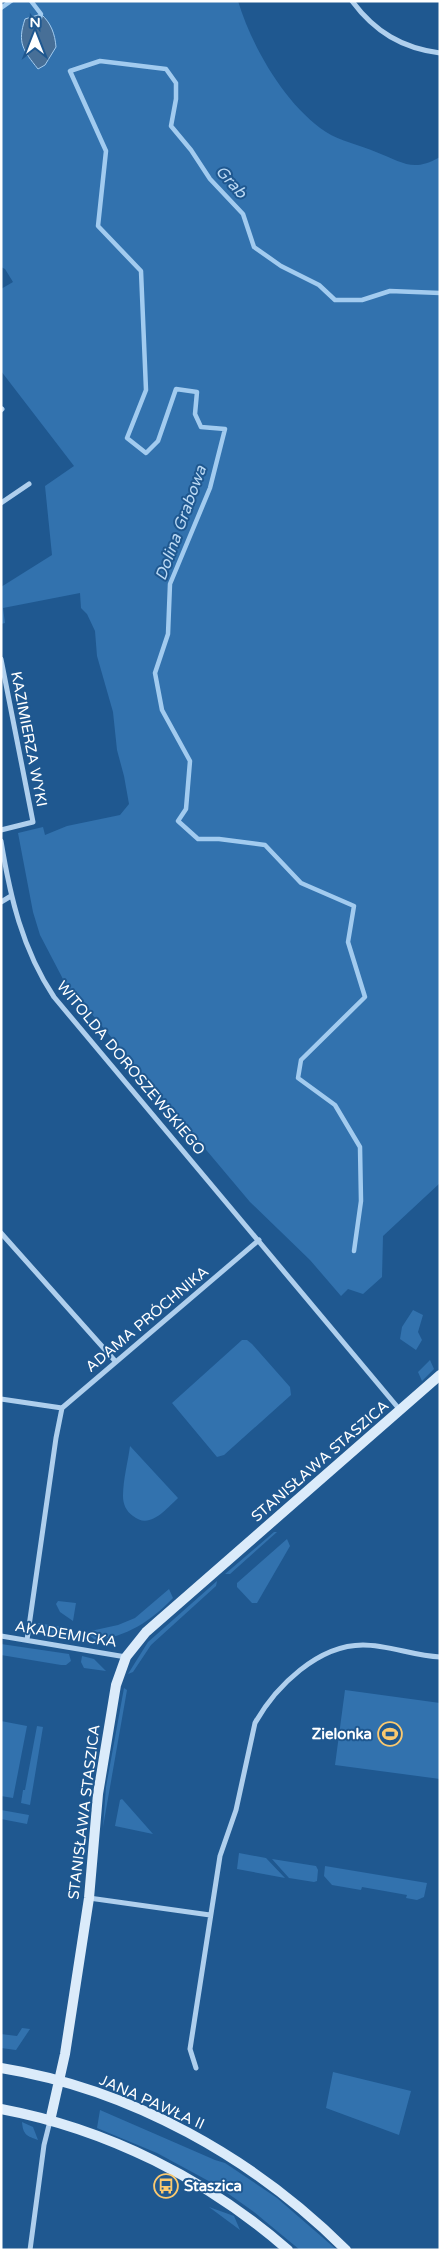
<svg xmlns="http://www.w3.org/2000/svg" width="441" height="2251" font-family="'Varela Round',sans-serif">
<rect width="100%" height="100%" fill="#1f5890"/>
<path fill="#3272ae" d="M 1,1 L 238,1 C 252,47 285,105 326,132 C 340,141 360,145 376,152 C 403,162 412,173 440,157 L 440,1183 L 383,1236 L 382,1277 L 363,1294 L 348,1289 L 341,1296 L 310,1260 L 250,1202 L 64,981 L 40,935 L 33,912 L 18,833 L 43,827 L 45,835 L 67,826 L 120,815 L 129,804 L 124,776 L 117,750 L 113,712 L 97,656 L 95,631 L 87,614 L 81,608 L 80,593 L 3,608 L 5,623 L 1,624 L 1,587 L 52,555 L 45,486 L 74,466 L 1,371 L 1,289 L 13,282 L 5,269 L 1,267 Z
M 413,1310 L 423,1315 L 418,1332 L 422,1340 L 416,1350 L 400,1339 L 402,1327 Z
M 242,1340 L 247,1340 L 252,1344 L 290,1387 L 291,1395 L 224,1455 L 217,1457 L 172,1403 Z
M 430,1360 L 434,1369 L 422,1381 L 418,1372 Z
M 130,1446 L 178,1498 C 166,1509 150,1530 133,1516 C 126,1511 123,1504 123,1496 C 123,1479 128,1462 130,1446 Z
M 274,1532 L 277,1532 L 230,1574 L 225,1574 Z
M 287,1539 L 290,1546 L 257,1603 L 252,1603 L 237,1587 L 237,1583 Z
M 217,1581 L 216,1586 L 151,1645 L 133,1672 L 128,1674 L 148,1642 Z
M 169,1589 L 173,1598 C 151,1621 127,1637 95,1640 L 86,1632 L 118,1625 L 135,1618 Z
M 58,1601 L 76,1603 L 73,1621 L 60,1612 L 56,1604 Z
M 38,1623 L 73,1629 L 72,1639 C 58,1638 45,1637 38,1623 Z
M 1,1644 L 69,1654 L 71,1661 L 66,1665 L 61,1665 L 1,1655 Z
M 82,1656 L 94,1659 L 106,1671 L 84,1668 L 81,1662 Z
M 124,1688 L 127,1690 L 103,1827 L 106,1787 Z
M 345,1690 L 440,1703 L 440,1779 L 335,1765 Z
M 1,1721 L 27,1726 L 13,1798 L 1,1796 Z
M 37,1726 L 43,1727 L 30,1805 L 21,1803 L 23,1790 L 25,1790 Z
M 122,1799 L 123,1800 L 153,1834 L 115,1826 L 120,1800 Z
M 1,1810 L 29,1815 L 27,1824 L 1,1819 Z
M 239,1853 L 266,1858 L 285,1878 L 237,1869 Z
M 272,1859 L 316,1866 L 318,1870 L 317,1881 L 314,1882 L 289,1878 Z
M 325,1866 L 427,1883 L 424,1897 L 417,1900 L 406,1898 L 407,1895 L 362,1887 L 361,1890 L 332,1885 L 324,1876 Z
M 22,2028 L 30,2029 L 16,2050 L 1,2048 L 1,2034 L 17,2036 Z
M 333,2072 L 411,2091 L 399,2135 L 326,2108 Z
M 100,2110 L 215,2160 L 225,2163 L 277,2198 L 337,2250 L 300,2250 L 254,2212 L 216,2185 L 157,2153 L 97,2128 Z
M 22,2122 L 33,2127 L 38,2140 C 27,2136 23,2135 22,2122 Z
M 209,2207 L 234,2216 L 240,2230 Z"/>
<path fill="#476f97" stroke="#a2cbef" d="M 41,14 C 51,23 55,34 56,47 L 45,65 L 38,69 C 23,50 17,43 25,19 Z"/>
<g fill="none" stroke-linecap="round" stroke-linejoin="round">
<path stroke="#a2cbef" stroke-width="4.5" d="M 31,1 L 41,14 L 40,18
M 1,8 L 11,1
M 354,1251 L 361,1201 L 360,1147 L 335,1105 L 298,1078 L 301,1060 L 365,997 L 348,942 L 354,906 L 301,883 L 265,845 L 219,839 L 198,839 L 178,821 L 186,809 L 190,761 L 162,710 L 155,673 L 168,634 L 170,584 L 210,488 L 225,429 L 201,427 L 195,414 L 197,392 L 176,389 L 158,441 L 146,453 L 127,438 L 146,390 L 141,271 L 98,226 L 106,151 L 70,71 L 100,61 L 166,69 L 176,83 L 176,99 L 171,126 L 191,150 L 210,179 L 243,214 L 254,247 L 281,266 L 319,285 L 335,300 L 362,300 L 390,291 L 440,293"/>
<path stroke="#afcfed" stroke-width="5" d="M 352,1 C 375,32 402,48 440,53
M 1,410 L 2,409
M 1,503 L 29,484
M 1,659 L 33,822 L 1,830
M 1,841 C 10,896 22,949 54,997 L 400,1410
M 1,902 L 11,896
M 1,1233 L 116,1362
M 1,1399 L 62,1408
M 1,1636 L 126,1657
M 27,1640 L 56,1438 L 62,1408 L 259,1240
M 89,1898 L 210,1915
M 196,2068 L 190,2049 L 220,1856 L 236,1810 L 255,1723 C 276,1686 318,1645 363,1645 C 389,1645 414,1656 440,1657
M 30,2250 L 44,2145 L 50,2121"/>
<path stroke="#dbebfa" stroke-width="10" d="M 1,2068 C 131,2089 254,2158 346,2250
M 1,2109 C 107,2129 207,2179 288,2250
M 50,2121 L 65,2054 L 89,1898 L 98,1794 L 116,1685 L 126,1657 L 146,1632 L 440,1375"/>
</g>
<defs>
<g id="stadium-ring" transform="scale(1.25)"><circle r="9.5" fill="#1f5890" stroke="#fbc96f" stroke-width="1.5"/><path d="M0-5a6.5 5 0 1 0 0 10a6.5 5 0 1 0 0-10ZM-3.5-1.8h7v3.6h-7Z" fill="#fbc96f"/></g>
<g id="bus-ring" transform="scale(1.25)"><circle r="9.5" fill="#1f5890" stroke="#fbc96f" stroke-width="1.5"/><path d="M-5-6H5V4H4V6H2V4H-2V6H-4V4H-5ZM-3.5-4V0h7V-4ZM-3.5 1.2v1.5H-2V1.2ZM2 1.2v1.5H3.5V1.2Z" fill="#fbc96f"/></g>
</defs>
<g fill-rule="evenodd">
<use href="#stadium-ring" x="390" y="1734"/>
<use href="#bus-ring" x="166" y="2186"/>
</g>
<g text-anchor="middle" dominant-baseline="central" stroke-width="4" stroke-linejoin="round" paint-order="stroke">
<g font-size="15" fill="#fff" stroke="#1f5890">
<text transform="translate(29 739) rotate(79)">KAZIMIERZA WYKI</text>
<text transform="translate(131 1068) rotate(50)">WITOLDA DOROSZEWSKIEGO</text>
<text transform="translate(147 1319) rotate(-40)">ADAMA PRÓCHNIKA</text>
<text transform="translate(320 1461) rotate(-41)">STANISŁAWA STASZICA</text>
<text transform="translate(66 1634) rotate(9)">AKADEMICKA</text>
<text transform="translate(84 1812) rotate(-83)">STANISŁAWA STASZICA</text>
<text transform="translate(152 2102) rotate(24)">JANA PAWŁA II</text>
</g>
<g font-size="15" font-weight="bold" fill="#fff" stroke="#1f5890" text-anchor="end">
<text x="372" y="1734">Zielonka</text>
<text x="184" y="2186" text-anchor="start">Staszica</text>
</g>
<g font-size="16" font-style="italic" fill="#bbd9f4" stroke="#1f5890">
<text transform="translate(231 182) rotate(48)">Grab</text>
<text transform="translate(181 523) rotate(-70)">Dolina Grabowa</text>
</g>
</g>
<rect width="441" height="2251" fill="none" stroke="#ffffff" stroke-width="5"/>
<g transform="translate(35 35)" stroke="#1f5890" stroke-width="4" paint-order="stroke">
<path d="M0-4L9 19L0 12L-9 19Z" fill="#ffffff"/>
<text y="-8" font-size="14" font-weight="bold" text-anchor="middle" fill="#ffffff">N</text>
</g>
</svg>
